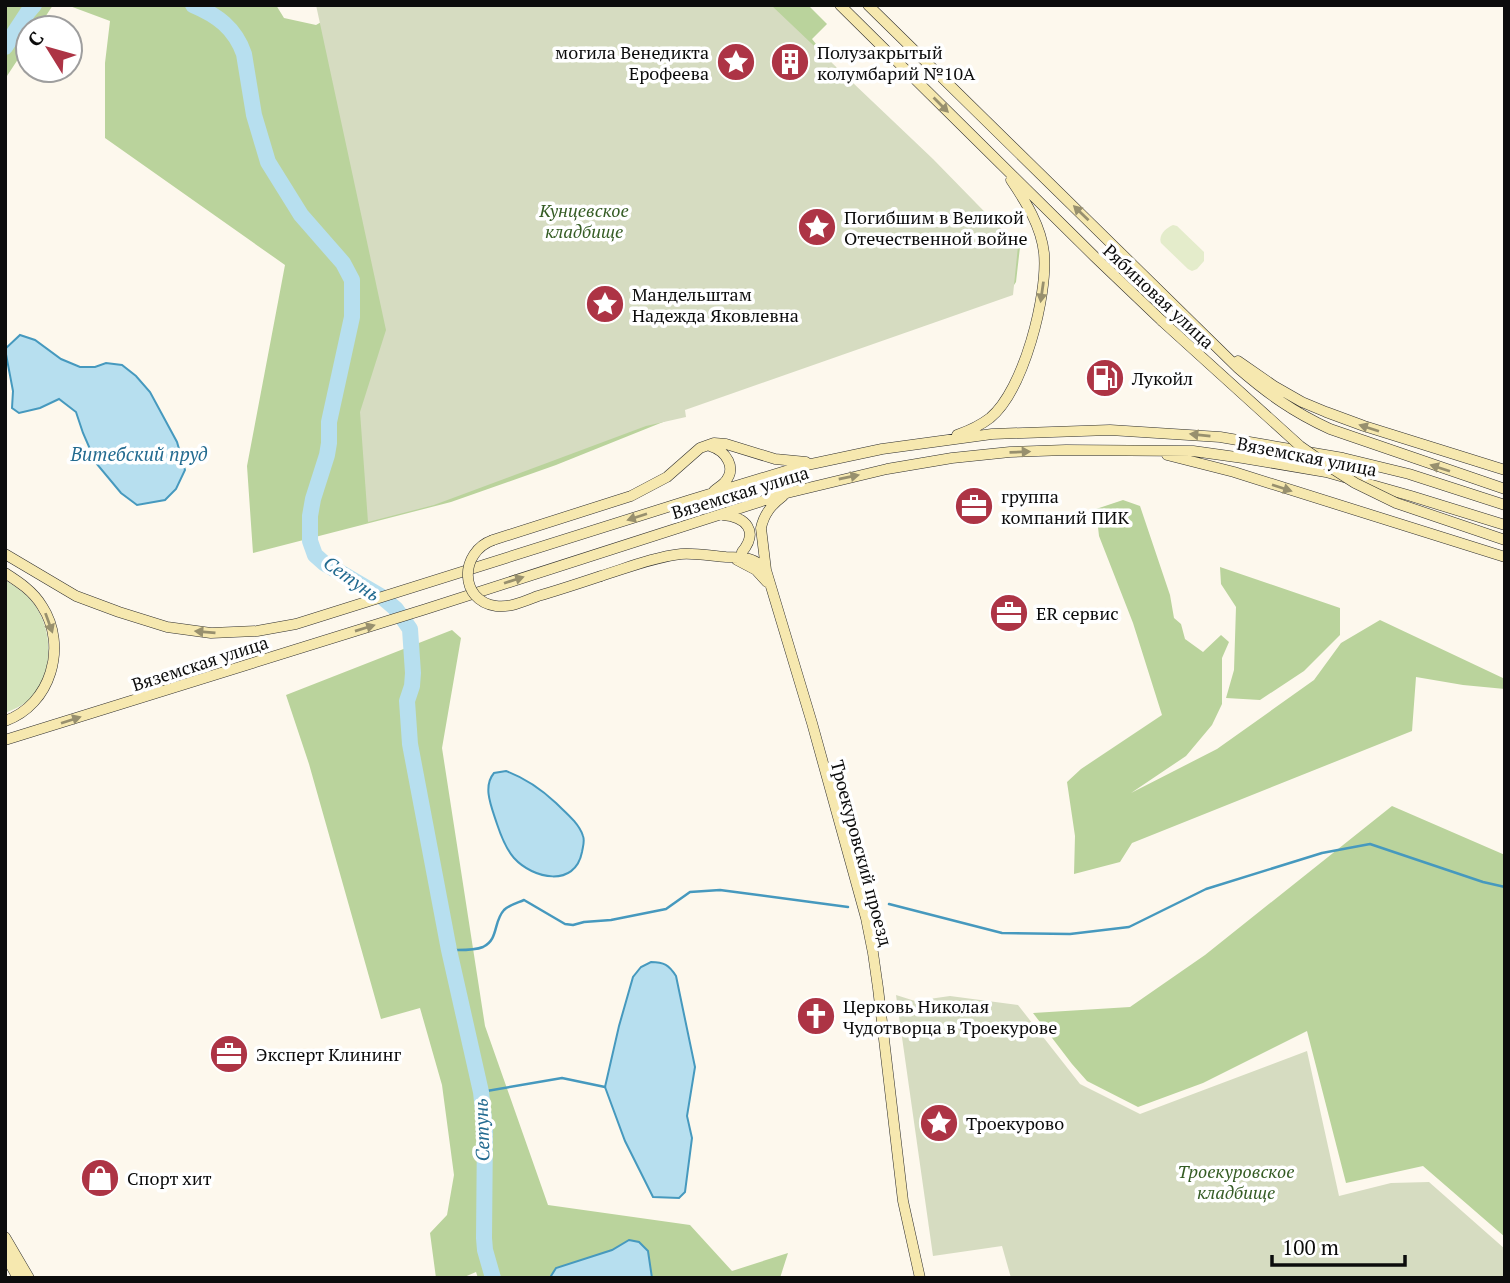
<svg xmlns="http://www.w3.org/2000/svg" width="1510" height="1283" font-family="'PT Serif',serif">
<rect width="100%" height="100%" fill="#fdf8ed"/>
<path fill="#d4e4bb" d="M 5,580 C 16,587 27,594 34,604 C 53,630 54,671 33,696 C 26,704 15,709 5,713 Z"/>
<path fill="#bad39c" d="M 5,5 L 53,5 L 38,28 L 28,28 L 28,44 L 5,79 Z
M 67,5 L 276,5 L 284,18 L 316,25 L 323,21 L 320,5 L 808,5 L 827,24 L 812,39 L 816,44 L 798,61 L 1007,242 L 1020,247 L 1016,282 L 1010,291 L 683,393 L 683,414 L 556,465 L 451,502 L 253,553 L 247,466 L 285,265 L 105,138 L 105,63 L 110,21 Z
M 1123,500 L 1140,506 L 1170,595 L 1174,618 L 1181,624 L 1185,639 L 1203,652 L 1221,635 L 1229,642 L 1222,658 L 1222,704 L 1212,725 L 1186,756 L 1131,793 L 1217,749 L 1314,680 L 1341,643 L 1380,620 L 1505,679 L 1505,689 L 1463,685 L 1416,677 L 1412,731 L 1132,843 L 1120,862 L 1074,874 L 1075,836 L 1067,782 L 1081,769 L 1162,715 L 1133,623 L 1099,536 L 1096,509 Z
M 1220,567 L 1340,608 L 1340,635 L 1304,671 L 1260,700 L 1226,698 L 1234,670 L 1236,607 L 1221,584 Z
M 452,630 L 461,638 L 442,748 L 485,1026 L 548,1205 L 690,1225 L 732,1271 L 788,1253 L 780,1278 L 652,1278 L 648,1251 L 629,1240 L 612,1250 L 551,1275 L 551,1278 L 478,1278 L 476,1272 L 462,1278 L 436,1278 L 430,1233 L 447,1215 L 454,1175 L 442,1085 L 420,1008 L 381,1019 L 309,764 L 286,695 Z
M 1392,806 L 1505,855 L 1505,1237 L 1423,1166 L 1346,1183 L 1307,1031 L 1203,1083 L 1138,1107 L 1087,1081 L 1072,1064 L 1033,1013 L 1130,1007 L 1205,955 Z"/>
<path fill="#d6dcc1" d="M 316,5 L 771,5 L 933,159 L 1018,246 L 1013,295 L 685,410 L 686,417 L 646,426 L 434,505 L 368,522 L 360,412 L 386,330 Z
M 896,995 L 915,1001 L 950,996 L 1018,1005 L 1080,1084 L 1140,1114 L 1307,1051 L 1339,1196 L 1391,1183 L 1429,1182 L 1505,1249 L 1505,1278 L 1011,1278 L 1002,1246 L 933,1256 Z"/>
<path fill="#e4eccb" d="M 1173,225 L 1177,226 L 1204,252 L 1204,261 L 1197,269 L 1192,271 L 1188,269 L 1161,243 C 1158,235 1166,228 1173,225 Z"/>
<path fill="#b7dfef" stroke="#4699be" stroke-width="2" d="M 20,335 L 35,340 L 61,359 L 80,367 L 95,367 L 106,363 L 122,365 L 136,376 L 150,392 L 177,442 L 185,470 L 176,489 L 165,500 L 137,505 L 121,493 L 96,463 L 83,433 L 76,412 L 59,399 L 40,408 L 19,413 L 12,408 L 13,391 L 5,349 Z
M 506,771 C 525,778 541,789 556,803 C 565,812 579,823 583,836 C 585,841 583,846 582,852 C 575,888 533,879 514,858 C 506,849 501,836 497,824 C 492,808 482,787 494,773 Z
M 651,962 C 664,962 669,965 676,976 L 695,1067 L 687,1116 L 692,1138 L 685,1192 L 679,1198 L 653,1197 L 625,1141 L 605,1087 L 619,1026 L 633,977 L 641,967 Z
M 629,1240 L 639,1242 L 648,1251 L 652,1278 L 551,1278 L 551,1276 L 556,1268 L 612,1250 Z"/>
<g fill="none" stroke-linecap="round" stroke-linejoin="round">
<path stroke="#4699be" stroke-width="2.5" d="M 889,904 L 1002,933 L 1070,934 L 1129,927 L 1206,889 L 1322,853 L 1370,844 L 1483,882 L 1505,887
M 449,950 C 460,950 473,951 483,947 C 499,939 493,922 504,910 C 509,905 517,903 524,900 L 565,924 L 573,925 L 584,922 L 611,920 L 666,909 L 690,892 L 720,890 L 848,907
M 481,1092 L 562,1078 L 605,1087"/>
<path stroke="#b7dfef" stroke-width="16" d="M 193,5 C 217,15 235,28 244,54 L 254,115 L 268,162 L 301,215 L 343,263 L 352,280 L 352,317 L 329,422 L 329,443 L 327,455 L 313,499 L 310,516 L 310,541 L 315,555 L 324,563 L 382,597 L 396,609 L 410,629 L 413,673 L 412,686 L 407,701 L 410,744 L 449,950 L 481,1092 L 485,1129 L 484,1238 L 485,1250 L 493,1278
M 5,47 L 28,12 L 34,5"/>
<g stroke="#2e2e2e" stroke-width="11">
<path id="secondary" d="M 840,5 L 1095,257 L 1162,321
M 868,5 L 1238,368 C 1268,394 1293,412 1330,429 L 1505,489
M 1238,361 L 1274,386 L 1302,402 L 1326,412 L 1364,426 L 1505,470
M 957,435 C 968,431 981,425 990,418 C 1024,390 1048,295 1044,253 C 1041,226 1026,202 1011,180
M 710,446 C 726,451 738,468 724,483 C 721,486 717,488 714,491
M 1167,455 L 1234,472 L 1505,557
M 783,496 C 771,505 764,514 761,528 L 766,570 L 812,723 L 866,918 L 873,953 L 878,988 L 903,1201 L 920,1278
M 723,515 C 746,517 759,531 742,552
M 493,540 L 631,496 L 667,477 L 700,448 L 714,443 L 726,444 L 775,459 L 806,462
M 5,554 L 76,596 L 119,612 L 167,627 L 211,633 L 257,631 L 296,624 L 690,500 L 802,466 L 882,449 L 992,434 L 1110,430 L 1220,437 L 1343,458 L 1409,474 L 1505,505
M 737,560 L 756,570 L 767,582
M 5,573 C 19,582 33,591 42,606 C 68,646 51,705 5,721
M 601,576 C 627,568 654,557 681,554 C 697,553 711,556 726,557 C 743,557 754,557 766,570
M 5,740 L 426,609 L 787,493 L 887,469 L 952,458 L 1010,452 L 1066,450 L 1193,451 L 1243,458 L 1326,472 L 1411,496 L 1505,525
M 5,1237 L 29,1278
M 5,1255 L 18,1278"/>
</g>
<use href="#secondary" stroke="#f6e8af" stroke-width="10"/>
<g stroke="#2e2e2e" stroke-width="11" stroke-linecap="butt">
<path id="secondary-bridge" d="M 1162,321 L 1300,446 L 1330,467 L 1355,483 L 1396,503 L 1505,540
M 493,540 C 459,552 459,601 496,606 C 510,608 525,601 538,596 C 559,590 580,583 601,576"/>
</g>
<use href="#secondary-bridge" stroke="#f6e8af" stroke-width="10"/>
</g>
<defs><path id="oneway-solid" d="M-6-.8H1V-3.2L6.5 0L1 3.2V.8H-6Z" transform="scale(1.75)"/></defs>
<g fill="#98906e">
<use href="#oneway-solid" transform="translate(941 105) rotate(45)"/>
<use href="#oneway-solid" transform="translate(1081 213) rotate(-136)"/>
<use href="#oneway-solid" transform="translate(1042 292) rotate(98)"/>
<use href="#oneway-solid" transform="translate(1369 428) rotate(-162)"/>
<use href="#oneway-solid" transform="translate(1200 435) rotate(-174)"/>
<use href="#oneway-solid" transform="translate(1020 452) rotate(-2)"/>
<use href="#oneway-solid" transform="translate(1440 468) rotate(-162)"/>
<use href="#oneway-solid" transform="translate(849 477) rotate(-12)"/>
<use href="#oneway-solid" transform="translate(1282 488) rotate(18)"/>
<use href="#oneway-solid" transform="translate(637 517) rotate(162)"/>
<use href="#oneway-solid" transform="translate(514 580) rotate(-18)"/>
<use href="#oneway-solid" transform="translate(49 623) rotate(70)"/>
<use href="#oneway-solid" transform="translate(365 628) rotate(-17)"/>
<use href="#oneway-solid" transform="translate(205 632) rotate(-175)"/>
<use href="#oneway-solid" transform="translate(71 720) rotate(-18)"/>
</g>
<defs>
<g id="sight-disc" transform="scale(2.0125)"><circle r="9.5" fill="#ad3445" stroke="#fff"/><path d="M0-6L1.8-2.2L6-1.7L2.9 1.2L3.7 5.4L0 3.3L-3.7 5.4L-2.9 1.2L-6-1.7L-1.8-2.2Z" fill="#fff"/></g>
<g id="building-disc" transform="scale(2.0125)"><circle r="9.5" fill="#ad3445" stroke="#fff"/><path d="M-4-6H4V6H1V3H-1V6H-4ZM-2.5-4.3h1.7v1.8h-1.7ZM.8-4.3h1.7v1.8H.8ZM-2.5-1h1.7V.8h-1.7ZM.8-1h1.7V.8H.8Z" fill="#fff"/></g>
<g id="fuel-disc" transform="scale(2.0125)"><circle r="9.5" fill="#ad3445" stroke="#fff"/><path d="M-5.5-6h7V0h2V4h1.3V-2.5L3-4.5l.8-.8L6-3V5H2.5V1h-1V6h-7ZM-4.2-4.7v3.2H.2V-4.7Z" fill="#fff"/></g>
<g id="office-disc" transform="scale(2.0125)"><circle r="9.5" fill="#ad3445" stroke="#fff"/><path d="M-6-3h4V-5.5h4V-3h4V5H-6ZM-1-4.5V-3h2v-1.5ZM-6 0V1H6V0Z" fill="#fff"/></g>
<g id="church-disc" transform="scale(2.0125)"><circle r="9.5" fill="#ad3445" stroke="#fff"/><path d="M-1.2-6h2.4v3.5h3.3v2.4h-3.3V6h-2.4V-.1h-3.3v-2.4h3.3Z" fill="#fff"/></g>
<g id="shop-disc" transform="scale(2.0125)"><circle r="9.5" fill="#ad3445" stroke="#fff"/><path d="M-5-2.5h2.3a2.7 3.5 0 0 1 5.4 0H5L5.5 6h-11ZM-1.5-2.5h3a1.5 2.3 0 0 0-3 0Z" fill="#fff"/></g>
</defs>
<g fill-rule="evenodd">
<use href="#sight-disc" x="736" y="62"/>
<use href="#building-disc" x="790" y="62"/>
<use href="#sight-disc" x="817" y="227"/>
<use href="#sight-disc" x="605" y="304"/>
<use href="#fuel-disc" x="1105" y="378"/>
<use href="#office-disc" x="974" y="506"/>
<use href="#office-disc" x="1009" y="613"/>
<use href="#church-disc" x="816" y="1016"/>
<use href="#office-disc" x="229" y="1054"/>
<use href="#sight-disc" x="939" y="1123"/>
<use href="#shop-disc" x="100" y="1178"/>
</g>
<g text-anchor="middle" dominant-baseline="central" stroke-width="7" stroke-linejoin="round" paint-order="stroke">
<g font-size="18" fill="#0c0c0c" stroke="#fff" text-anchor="start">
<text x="709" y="52" text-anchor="end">могила Венедикта<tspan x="709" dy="21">Ерофеева</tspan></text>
<text x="817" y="52">Полузакрытый<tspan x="817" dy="21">колумбарий №10А</tspan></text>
<text x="844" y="217">Погибшим в Великой<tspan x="844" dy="21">Отечественной войне</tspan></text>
<text x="632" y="294">Мандельштам<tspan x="632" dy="21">Надежда Яковлевна</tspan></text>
<text x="1132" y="378">Лукойл</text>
<text x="1001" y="496">группа<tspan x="1001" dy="21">компаний ПИК</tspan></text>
<text x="1036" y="613">ER сервис</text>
<text x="843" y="1006">Церковь Николая<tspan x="843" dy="21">Чудотворца в Троекурове</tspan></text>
<text x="256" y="1054">Эксперт Клининг</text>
<text x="966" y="1123">Троекурово</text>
<text x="127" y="1178">Спорт хит</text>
</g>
<g font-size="18" font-style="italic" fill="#355c24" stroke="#fff">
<text x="584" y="210">Кунцевское<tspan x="584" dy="21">кладбище</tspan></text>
<text x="1236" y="1171">Троекуровское<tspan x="1236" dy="21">кладбище</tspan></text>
</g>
<g font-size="18" fill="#0c0c0c" stroke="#fff">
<text transform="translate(1159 296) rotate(43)">Рябиновая улица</text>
<text transform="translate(1307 456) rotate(11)">Вяземская улица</text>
<text transform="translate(740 492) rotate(-17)">Вяземская улица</text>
<text transform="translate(200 663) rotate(-18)">Вяземская улица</text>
<text transform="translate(862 853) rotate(75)">Троекуровский проезд</text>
</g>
<g font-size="19" font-style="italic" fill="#236b90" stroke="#fff">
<text x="139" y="453">Витебский пруд</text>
<text transform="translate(352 578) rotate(35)">Сетунь</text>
<text transform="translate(481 1130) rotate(-92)">Сетунь</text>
</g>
</g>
<rect width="1510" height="1283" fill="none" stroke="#0c0c0c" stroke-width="14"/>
<g transform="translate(49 49) rotate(307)"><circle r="33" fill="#ffffff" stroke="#9e9e9e" stroke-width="2"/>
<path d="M0-5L12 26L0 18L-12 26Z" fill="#ad3445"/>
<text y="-10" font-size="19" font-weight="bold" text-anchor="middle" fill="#0c0c0c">С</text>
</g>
<path d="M1272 1255v10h133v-10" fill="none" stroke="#0c0c0c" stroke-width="3.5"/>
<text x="1282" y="1255" font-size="21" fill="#0c0c0c" stroke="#ffffff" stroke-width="5" paint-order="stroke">100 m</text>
</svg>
